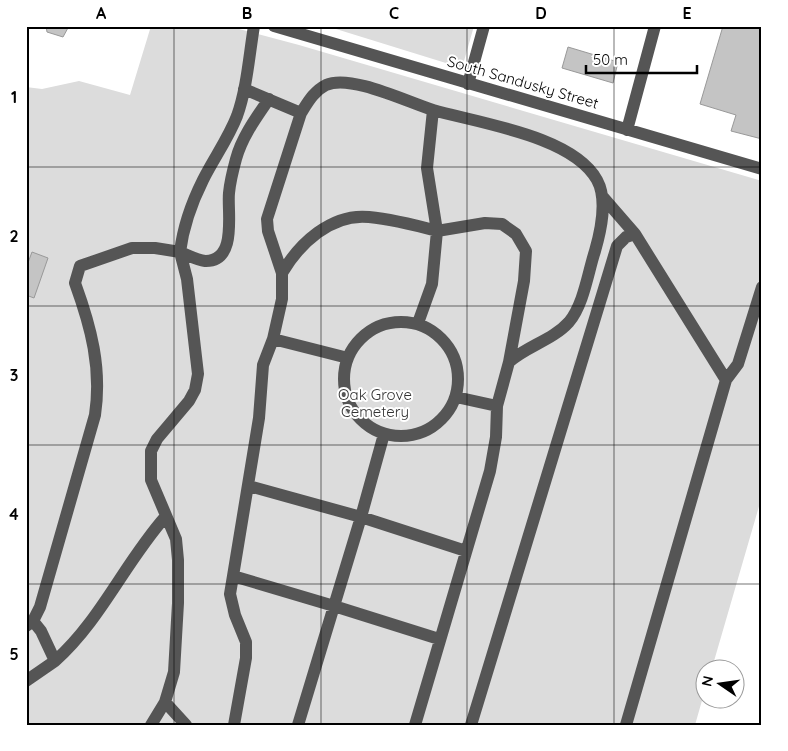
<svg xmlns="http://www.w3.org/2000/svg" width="788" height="751" font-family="Quicksand,sans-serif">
<rect width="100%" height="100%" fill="#fff"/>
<path fill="#dcdcdc" d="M 151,26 L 228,26 L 299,45 L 762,181 L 762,496 L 712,668 L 706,668 L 705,690 L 695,725 L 26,725 L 26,87 L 42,89 L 79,81 L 130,95 Z
M 333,26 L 474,26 L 462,68 L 336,29 Z"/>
<path fill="#c4c4c4" stroke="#999" d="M 46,26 L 69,26 L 63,37 L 47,32 Z
M 723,26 L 762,26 L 762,139 L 731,131 L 736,115 L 700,104 Z
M 568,47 L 618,62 L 613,83 L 562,68 Z
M 32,252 L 48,258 L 34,298 L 26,295 L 26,268 Z"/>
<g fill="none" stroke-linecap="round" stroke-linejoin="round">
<path stroke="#555" stroke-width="12" d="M 274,26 L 762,169
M 468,84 L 484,26
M 244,89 L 301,113 L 267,219 L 268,231 L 282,273 L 282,299 L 273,339 L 263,365 L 259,418 L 233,576 L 334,606 L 361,517 L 249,486
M 301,113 C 308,102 314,91 326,85 C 351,74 407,102 433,110
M 627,130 L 655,26
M 635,234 L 726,380 L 738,364 L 762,287
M 180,252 C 188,255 197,260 205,261 C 238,262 227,211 229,193 C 230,182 233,170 236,159 C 242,137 256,118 269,99
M 282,273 C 299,244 331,213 369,217 C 392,219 415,225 437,231 L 432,284 L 418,323
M344 379a57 57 0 1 1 114 0a57 57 0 1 1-114 0Z
M 273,339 L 348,358
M 456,397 L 497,406 L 509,362 L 524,281 L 526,251 L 516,234 L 502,224 L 485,223 L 437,231 L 427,168 L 433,110 C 479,123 573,136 597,180 C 608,200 601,230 595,251 C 588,272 584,304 569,322 C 553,340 527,346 509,362
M 384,434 L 361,517 L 466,551
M 233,576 L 230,594 L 235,615 L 246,642 L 246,658 L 234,725
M 26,626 L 33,621 L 40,607 L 95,415 C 102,368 91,327 75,283 L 80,266 L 132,248 L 155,248 L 180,252 C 183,228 192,202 203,180 C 214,158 228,139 237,116 C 247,88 249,56 254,26
M 55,661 C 101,620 125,562 166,516
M 26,681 L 55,661 L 41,631 L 33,621
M 165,702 L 186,725
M 151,725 L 165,702 L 174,672 L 178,603 L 178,560 L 176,539 L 151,480 L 151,451 L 157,439 L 189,401 L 195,390 L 198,374 L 187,279 L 180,252
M 298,725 L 334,606 L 439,639
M 415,725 L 490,471 L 496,437 L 497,406
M 471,725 L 617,246 L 626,237 L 635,234 L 602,196
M 626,725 L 726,380"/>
</g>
<path fill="none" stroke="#000" stroke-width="1" stroke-opacity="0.55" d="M 174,26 L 174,725M 321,26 L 321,725M 467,26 L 467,725M 614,26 L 614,725M 26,167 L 762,167M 26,306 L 762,306M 26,445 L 762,445M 26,584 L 762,584"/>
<g text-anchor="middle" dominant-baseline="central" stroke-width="4" stroke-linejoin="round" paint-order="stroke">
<g font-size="15" fill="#000" stroke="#fff">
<text transform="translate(523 82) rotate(16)">South Sandusky Street</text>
</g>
<g font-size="15" fill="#333" stroke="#fff">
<text x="375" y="394">Oak Grove<tspan x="375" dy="17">Cemetery</tspan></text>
</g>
</g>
<rect width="788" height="751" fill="none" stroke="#ffffff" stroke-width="55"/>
<g transform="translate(720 684) rotate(283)"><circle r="24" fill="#ffffff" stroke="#999999"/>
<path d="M0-4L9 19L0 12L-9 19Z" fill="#000000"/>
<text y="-8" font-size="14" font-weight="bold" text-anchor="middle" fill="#000000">N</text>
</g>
<path d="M586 65v8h111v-8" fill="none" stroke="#000000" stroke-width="2.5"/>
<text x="593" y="65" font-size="15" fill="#000000" stroke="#ffffff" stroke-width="4" paint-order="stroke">50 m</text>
<rect x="28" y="28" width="732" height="696" fill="none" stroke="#000" stroke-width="2"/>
<g font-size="16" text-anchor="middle" font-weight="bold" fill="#000">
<text x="101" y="19">A</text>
<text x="247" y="19">B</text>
<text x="394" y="19">C</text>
<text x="541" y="19">D</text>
<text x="687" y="19">E</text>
<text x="14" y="103">1</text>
<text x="14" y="242">2</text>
<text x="14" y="381">3</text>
<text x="14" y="520">4</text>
<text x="14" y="660">5</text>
</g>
</svg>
